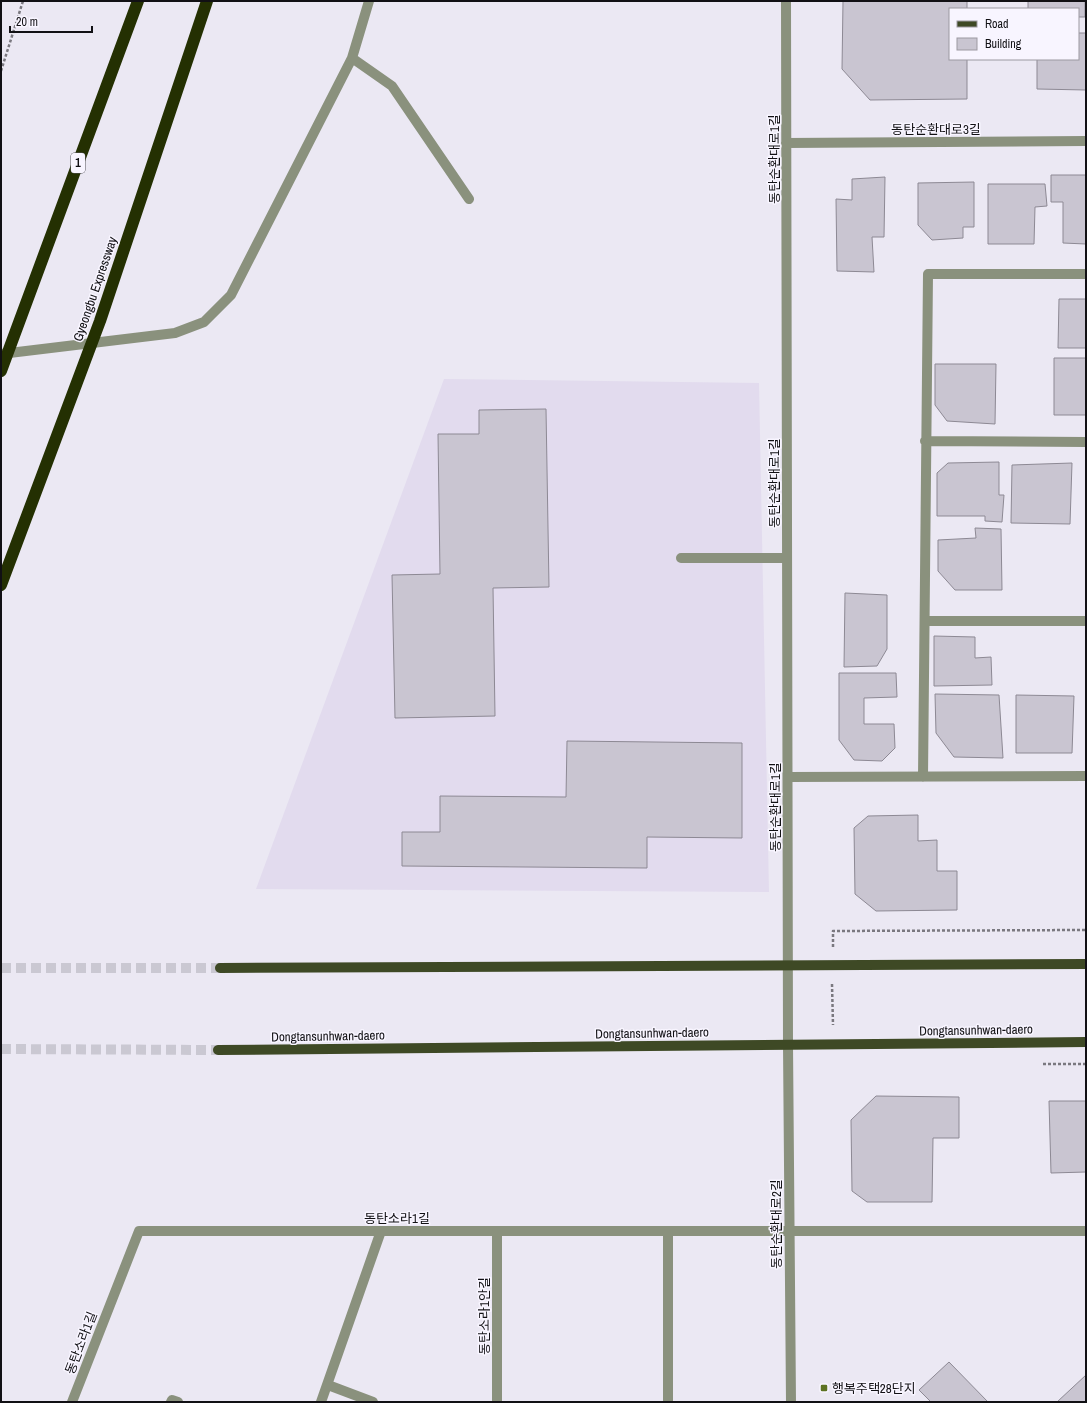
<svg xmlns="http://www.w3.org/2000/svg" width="1087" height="1403" font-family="'Archivo Narrow','Noto Sans KR',sans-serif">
<rect width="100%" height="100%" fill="#ebe8f3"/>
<path fill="#e2dbee" d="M 444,379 L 759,383 L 769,892 L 256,889 Z"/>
<path fill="#c9c5d1" stroke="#8d8994" d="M 843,1 L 967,1 L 967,9 L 950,9 L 950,59 L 967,59 L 967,99 L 870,100 L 842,69 Z
M 1028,1 L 1085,1 L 1085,17 L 1078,17 L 1078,9 L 1028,9 Z
M 1078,33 L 1086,33 L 1086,90 L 1037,89 L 1037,59 L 1078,59 Z
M 1051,175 L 1086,175 L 1086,244 L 1063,243 L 1063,202 L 1051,202 Z
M 885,177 L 884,237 L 872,237 L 874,272 L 837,271 L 836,199 L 852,200 L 852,179 Z
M 974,182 L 974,227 L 963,227 L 963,238 L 932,240 L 918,225 L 918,183 Z
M 988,184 L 1045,184 L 1047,206 L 1035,207 L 1034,244 L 988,244 Z
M 1059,299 L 1086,299 L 1086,348 L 1058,348 Z
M 1054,358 L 1086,358 L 1086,415 L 1054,415 Z
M 935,364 L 996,364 L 995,424 L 947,421 L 935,405 Z
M 546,409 L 549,587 L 493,588 L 495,716 L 395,718 L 392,575 L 440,574 L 438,434 L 479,434 L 479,410 Z
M 999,462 L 999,495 L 1004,495 L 1002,522 L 985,521 L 985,516 L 937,516 L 937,473 L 948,463 Z
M 1072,463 L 1070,524 L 1011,523 L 1012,465 Z
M 975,528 L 1001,529 L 1002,590 L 955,590 L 938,571 L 938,540 L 976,538 Z
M 845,593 L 887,595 L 887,649 L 877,666 L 844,667 Z
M 934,636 L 975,637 L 975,658 L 991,657 L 992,685 L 934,686 Z
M 839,673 L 896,673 L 897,697 L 864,698 L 864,724 L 894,724 L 895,748 L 882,761 L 854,760 L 839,740 Z
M 935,694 L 999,695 L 1003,758 L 954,757 L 936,733 Z
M 1016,695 L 1074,696 L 1072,753 L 1016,753 Z
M 567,741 L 742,743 L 742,838 L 647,837 L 647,868 L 402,866 L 402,832 L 440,832 L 440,796 L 566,797 Z
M 918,815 L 918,841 L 937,840 L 937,871 L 957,871 L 957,910 L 876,911 L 855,894 L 854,828 L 868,816 Z
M 876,1096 L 959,1097 L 959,1138 L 933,1138 L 932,1202 L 867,1202 L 852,1191 L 851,1120 Z
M 1049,1101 L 1086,1101 L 1086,1172 L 1051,1173 Z
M 949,1362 L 988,1402 L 931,1402 L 919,1390 Z
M 1086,1375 L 1086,1402 L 1057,1402 Z"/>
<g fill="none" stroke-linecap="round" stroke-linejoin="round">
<path stroke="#cac8d2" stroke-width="10" stroke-dasharray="10 5" stroke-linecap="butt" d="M 1,968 L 220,968
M 1,1049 L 218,1050"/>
<path stroke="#7a787f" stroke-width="2.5" stroke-dasharray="3 2" stroke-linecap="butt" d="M 1,71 L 23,1
M 833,947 L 833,931 L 1086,930
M 832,984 L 833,1025
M 1043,1064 L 1086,1064"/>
<path stroke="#8a917d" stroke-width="10" d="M 786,1 L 788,1045 L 791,1402
M 352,58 L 369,1
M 786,143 L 1086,141
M 1,354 L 175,333 L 204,322 L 231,295 L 352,58 L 392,86 L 469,199
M 925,441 L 1086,442
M 681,558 L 787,558
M 925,621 L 1086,621
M 788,777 L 1086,776
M 923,777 C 926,609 925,442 928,274 L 1086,274
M 328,1385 L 373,1402
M 72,1402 L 139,1231 L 1086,1231
M 171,1402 L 172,1400 L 178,1402
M 321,1402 L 381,1231
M 497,1402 L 497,1231
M 668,1402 L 668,1231"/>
<path stroke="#3e4925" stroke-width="10" d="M 220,968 L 1086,964
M 218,1050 L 1086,1042"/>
<path stroke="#243002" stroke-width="12" d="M 1,371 L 138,1
M 1,585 L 100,321 L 207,1"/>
</g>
<rect fill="#5d7222" stroke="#f8f5ff" stroke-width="1.5" x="820" y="1384" width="8" height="8" rx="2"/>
<g text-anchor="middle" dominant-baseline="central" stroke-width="3" stroke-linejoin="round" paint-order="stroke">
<rect fill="#f8f5ff" stroke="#56555a" stroke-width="1" x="71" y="153" width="14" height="20" rx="3"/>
<g font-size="12" font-weight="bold" fill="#111014">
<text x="78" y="163">1</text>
</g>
<g font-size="13" fill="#111014" stroke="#f8f5ff">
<text x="936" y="129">동탄순환대로3길</text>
<text transform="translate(774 159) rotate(-90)">동탄순환대로1길</text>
<text transform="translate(95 289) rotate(-71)">Gyeongbu Expressway</text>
<text transform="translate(774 483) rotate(-90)">동탄순환대로1길</text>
<text transform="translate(775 807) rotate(-90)">동탄순환대로1길</text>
<text transform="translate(976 1030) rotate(-1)">Dongtansunhwan-daero</text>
<text transform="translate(652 1033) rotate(-1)">Dongtansunhwan-daero</text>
<text transform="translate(328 1036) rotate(-1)">Dongtansunhwan-daero</text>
<text x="397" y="1218">동탄소라1길</text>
<text transform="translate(776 1224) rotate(-90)">동탄순환대로2길</text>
<text transform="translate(484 1316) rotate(-90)">동탄소라1안길</text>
<text transform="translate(81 1343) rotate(-69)">동탄소라1길</text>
</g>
<g font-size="13" fill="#111014" stroke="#f8f5ff" text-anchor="start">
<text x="832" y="1388">행복주택28단지</text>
</g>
</g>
<rect width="1087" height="1403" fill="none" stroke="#111014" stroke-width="4"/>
<rect x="949" y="8" width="130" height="52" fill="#f8f5ff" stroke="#9c99a1"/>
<rect x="957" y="21" width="20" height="6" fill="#3e4925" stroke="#9c99a1"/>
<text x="985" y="28" font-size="12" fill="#111014">Road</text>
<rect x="957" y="38" width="20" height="12" fill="#c9c5d1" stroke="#9c99a1"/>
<text x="985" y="48" font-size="12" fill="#111014">Building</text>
<path d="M10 26v6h82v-6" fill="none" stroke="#111014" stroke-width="2"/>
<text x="16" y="26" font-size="12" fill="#111014" stroke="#f8f5ff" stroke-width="3" paint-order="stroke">20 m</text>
</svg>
